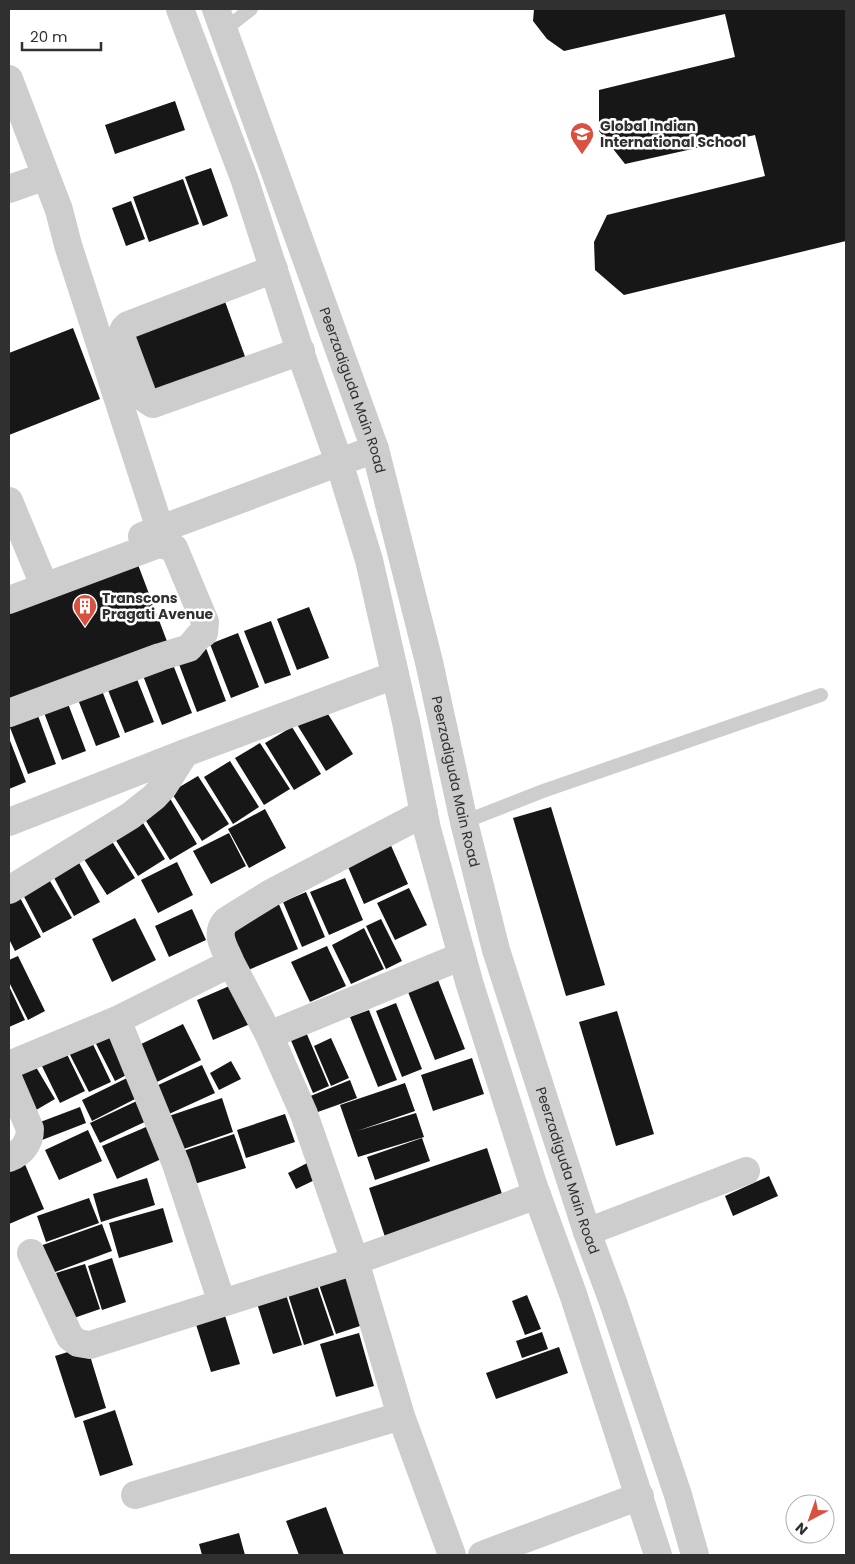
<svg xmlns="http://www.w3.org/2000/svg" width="855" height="1564" font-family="Poppins,sans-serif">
<rect width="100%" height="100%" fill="#fff"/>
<path fill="#171717" d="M 534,9 L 846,9 L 846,241 L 624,295 L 595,270 L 594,242 L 607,215 L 765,176 L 755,135 L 625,164 L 599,131 L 599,90 L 735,57 L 725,14 L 564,51 L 547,39 L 533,21 Z
M 175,101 L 185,130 L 115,154 L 105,125 Z
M 211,168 L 228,216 L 203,226 L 185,177 Z
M 183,179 L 199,224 L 149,242 L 133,197 Z
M 131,201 L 145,239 L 126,246 L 112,208 Z
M 223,296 L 247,362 L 153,397 L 129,330 Z
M 73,328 L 100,399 L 9,435 L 9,353 Z
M 137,562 L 168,644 L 9,705 L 9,610 Z
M 309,607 L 329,658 L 297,670 L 277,619 Z
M 271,621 L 291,675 L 265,684 L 244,631 Z
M 238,633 L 259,687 L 231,698 L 210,644 Z
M 206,648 L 226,701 L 197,712 L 177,659 Z
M 172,662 L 192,713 L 162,725 L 142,673 Z
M 135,674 L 154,722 L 125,733 L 106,685 Z
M 101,688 L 120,737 L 96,746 L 77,697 Z
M 67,701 L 86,751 L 62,760 L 43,710 Z
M 323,706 L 353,754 L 326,771 L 296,723 Z
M 37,713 L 56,764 L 28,774 L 9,725 Z
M 292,727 L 321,774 L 294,790 L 265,743 Z
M 9,738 L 26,782 L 9,789 Z
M 260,743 L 290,789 L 264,805 L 235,758 Z
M 230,761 L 259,807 L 233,824 L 204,777 Z
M 198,776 L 229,824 L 202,841 L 171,792 Z
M 168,795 L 197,844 L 170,860 L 140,811 Z
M 551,807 L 605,985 L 566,996 L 513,818 Z
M 265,809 L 286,848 L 249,868 L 228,829 Z
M 140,818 L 165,859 L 138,876 L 112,834 Z
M 229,833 L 246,866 L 211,884 L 193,851 Z
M 108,835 L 135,878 L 107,895 L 80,853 Z
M 389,841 L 408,884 L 364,904 L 345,860 Z
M 76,857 L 100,902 L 74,916 L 50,870 Z
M 177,862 L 193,895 L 158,913 L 141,880 Z
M 47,876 L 72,918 L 43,933 L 21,891 Z
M 345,878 L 363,920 L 329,935 L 310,892 Z
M 409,888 L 427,925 L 395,940 L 377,903 Z
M 306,892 L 325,937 L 302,947 L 283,902 Z
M 18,894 L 41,937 L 15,951 L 9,939 L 9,899 Z
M 278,902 L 298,949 L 246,971 L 226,924 Z
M 192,909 L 206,940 L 169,957 L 155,926 Z
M 135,918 L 156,960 L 112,982 L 92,939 Z
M 381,919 L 402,961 L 386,969 L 366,926 Z
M 364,928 L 384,969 L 351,984 L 332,945 Z
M 327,946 L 346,986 L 310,1002 L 291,962 Z
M 18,956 L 45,1011 L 28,1020 L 9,982 L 9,960 Z
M 438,980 L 465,1049 L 435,1060 L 408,992 Z
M 234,984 L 250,1024 L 213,1040 L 197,1000 Z
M 9,986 L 25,1020 L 9,1027 Z
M 396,1003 L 422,1069 L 402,1077 L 376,1011 Z
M 369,1010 L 397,1080 L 378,1087 L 350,1017 Z
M 617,1011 L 654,1134 L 616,1146 L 579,1022 Z
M 183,1024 L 201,1060 L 155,1083 L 137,1046 Z
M 111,1027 L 134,1071 L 115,1081 L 92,1036 Z
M 306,1032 L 329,1086 L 313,1093 L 290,1038 Z
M 90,1038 L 111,1082 L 89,1092 L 67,1049 Z
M 331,1038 L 349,1078 L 331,1086 L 314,1046 Z
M 64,1048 L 85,1091 L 60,1103 L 39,1060 Z
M 472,1058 L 484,1094 L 433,1111 L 421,1075 Z
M 231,1061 L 241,1079 L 219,1090 L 210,1073 Z
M 33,1062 L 55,1099 L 31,1113 L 10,1075 Z
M 202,1065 L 215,1093 L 169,1114 L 156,1086 Z
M 127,1078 L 137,1098 L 92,1121 L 82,1100 Z
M 350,1080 L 357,1098 L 315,1113 L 308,1097 Z
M 405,1083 L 415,1111 L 357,1131 L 416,1113 L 424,1137 L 358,1157 L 340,1105 Z
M 222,1098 L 233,1132 L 178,1151 L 166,1117 Z
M 141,1099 L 151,1119 L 100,1143 L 90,1123 Z
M 80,1107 L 86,1123 L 42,1140 L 35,1124 Z
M 285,1114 L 295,1142 L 246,1158 L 237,1130 Z
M 153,1124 L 168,1156 L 117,1179 L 102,1146 Z
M 88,1130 L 102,1161 L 59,1180 L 45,1150 Z
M 234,1134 L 246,1168 L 188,1186 L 177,1153 Z
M 422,1138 L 430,1161 L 375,1180 L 367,1157 Z
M 487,1148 L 503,1197 L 385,1237 L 369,1188 Z
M 311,1161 L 319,1178 L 296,1189 L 288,1173 Z
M 24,1162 L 44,1209 L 9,1224 L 9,1168 Z
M 769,1176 L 778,1196 L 733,1216 L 725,1196 Z
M 147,1178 L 155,1205 L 101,1222 L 93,1194 Z
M 89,1198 L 99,1223 L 46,1242 L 37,1216 Z
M 163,1208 L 173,1242 L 119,1258 L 109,1223 Z
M 102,1224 L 112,1251 L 47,1275 L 37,1247 Z
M 112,1258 L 126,1302 L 102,1310 L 88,1266 Z
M 85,1264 L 100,1309 L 71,1319 L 56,1273 Z
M 344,1267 L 363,1325 L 336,1334 L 316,1276 Z
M 314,1276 L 334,1335 L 304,1345 L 285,1285 Z
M 283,1285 L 302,1345 L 273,1354 L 254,1294 Z
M 527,1295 L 541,1329 L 525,1335 L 512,1301 Z
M 222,1306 L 240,1364 L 211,1372 L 193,1315 Z
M 542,1332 L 548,1349 L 522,1358 L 516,1341 Z
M 359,1333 L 374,1386 L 336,1397 L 320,1344 Z
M 87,1346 L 106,1408 L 75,1418 L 55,1356 Z
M 559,1347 L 568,1373 L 496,1399 L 486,1373 Z
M 115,1410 L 133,1465 L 100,1476 L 83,1421 Z
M 326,1507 L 344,1555 L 299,1555 L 286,1521 Z
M 239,1533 L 245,1555 L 202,1555 L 199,1544 Z"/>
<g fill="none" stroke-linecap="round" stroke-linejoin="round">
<path stroke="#cdcdcd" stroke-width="14" d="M 224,30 L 251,9
M 464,822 L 543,791 L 821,695"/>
<path stroke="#cdcdcd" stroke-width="28" d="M 9,79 L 59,210 L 68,245 L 160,529
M 9,189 L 46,176
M 274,269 L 128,325 L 124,329 L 121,336 L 144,398 L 153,404 L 301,351
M 9,501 L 39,573
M 142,536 L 375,449
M 9,600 L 159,544 L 174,548 L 205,622 L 204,633 L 198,637 L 189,648 L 160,657 L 9,713
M 9,822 L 185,753 L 395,675
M 9,890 L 130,816 L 154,797 L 164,786 L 185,753
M 231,963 L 269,1035 L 304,1114 L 355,1261 L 401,1416 L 452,1555
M 117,1020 L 176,1164 L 222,1303
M 269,1035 L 462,956
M 9,1065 L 117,1020 L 231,963 C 225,948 214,934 226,921 L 271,893 L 424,813
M 9,1080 L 30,1129 C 30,1143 22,1153 9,1158
M 587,1232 L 746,1171
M 31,1253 L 70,1337 L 78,1343 L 90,1345 L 355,1261 L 537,1195
M 135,1495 L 401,1416
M 482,1555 L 640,1496"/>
<g stroke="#cdcdcd" stroke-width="28">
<path d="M 180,9 L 244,178 L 303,360 L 339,462 L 369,560 L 406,722 L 427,829 L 470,985 L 533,1184 L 573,1294 L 658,1555"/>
<path id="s1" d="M 216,9 L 375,449 L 429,662 L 464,822 L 496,950 L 587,1232 L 613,1302 L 678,1495 L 695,1555"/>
</g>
</g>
<defs>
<g id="school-pin" transform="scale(1.25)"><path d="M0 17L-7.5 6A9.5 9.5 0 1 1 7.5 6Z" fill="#da513f" stroke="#fff"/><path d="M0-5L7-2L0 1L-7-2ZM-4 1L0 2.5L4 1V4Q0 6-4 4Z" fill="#fff"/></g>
<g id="building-pin" transform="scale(1.25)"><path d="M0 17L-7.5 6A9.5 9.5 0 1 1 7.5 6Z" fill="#da513f" stroke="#fff"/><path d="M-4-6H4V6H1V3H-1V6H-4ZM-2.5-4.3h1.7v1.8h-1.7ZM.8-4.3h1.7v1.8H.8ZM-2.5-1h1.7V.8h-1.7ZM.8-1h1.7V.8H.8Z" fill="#fff"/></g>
</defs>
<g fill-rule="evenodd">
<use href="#school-pin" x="582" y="134"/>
<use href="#building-pin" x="85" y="606"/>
</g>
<g text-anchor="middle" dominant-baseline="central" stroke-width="5" stroke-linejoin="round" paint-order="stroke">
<g font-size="14" font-weight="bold" fill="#303030" stroke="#fff" text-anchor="start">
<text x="600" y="126">Global Indian<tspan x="600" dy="16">International School</tspan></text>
<text x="102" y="598">Transcons<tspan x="102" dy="16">Pragati Avenue</tspan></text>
</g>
<g font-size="14" fill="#303030" stroke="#fff">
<text stroke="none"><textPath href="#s1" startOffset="405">Peerzadiguda Main Road</textPath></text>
<text stroke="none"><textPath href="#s1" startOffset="810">Peerzadiguda Main Road</textPath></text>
<text stroke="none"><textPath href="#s1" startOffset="1215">Peerzadiguda Main Road</textPath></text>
</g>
</g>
<rect width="855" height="1564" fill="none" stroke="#303030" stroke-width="20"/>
<g transform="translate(810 1519) rotate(221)"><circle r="24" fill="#ffffff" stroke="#acacac"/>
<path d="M0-4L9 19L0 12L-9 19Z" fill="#da513f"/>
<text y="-8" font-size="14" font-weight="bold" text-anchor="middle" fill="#303030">N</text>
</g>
<path d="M22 42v8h79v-8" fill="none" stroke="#303030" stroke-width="2.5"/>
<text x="30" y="42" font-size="15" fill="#303030" stroke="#ffffff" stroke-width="4" paint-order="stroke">20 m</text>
</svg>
